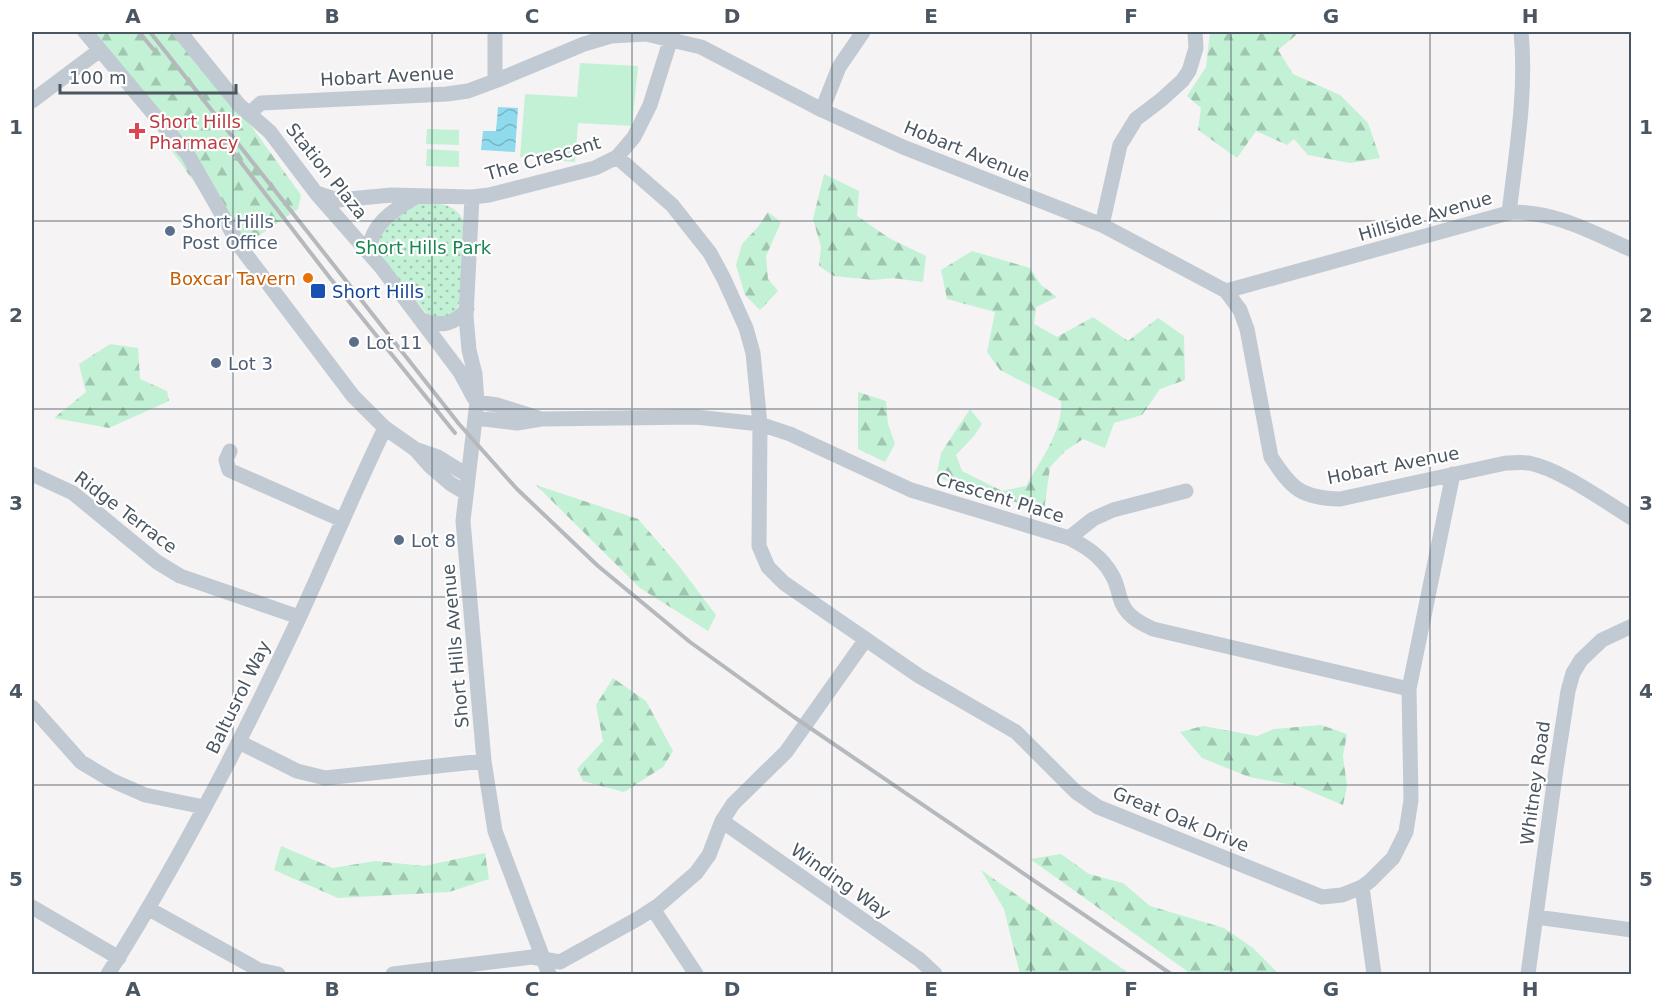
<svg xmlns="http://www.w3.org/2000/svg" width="1663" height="1006" font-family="'DejaVu Sans',sans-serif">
<defs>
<pattern id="forest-firs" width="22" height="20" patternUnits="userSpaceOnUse" patternTransform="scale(1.5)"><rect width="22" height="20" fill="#c3f1d5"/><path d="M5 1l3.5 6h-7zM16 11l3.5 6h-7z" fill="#a0c6b0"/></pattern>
<pattern id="park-dots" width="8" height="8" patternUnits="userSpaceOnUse" patternTransform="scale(1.5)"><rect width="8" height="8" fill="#c3f1d5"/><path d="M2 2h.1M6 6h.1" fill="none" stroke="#a0c6b0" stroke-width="1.8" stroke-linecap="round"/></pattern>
<pattern id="water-waves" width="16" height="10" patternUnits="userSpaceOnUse" patternTransform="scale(1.5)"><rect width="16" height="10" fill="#90daee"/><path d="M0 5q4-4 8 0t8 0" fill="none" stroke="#78b4c4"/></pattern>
</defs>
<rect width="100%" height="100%" fill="#f5f3f3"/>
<path fill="url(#forest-firs)" d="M 82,32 L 183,32 L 301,195 L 298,209 L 241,248 L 128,89 Z
M 1210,32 L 1294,32 L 1296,35 L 1278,50 L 1293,74 L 1340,95 L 1368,123 L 1380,158 L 1350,163 L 1308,155 L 1294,139 L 1287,145 L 1256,131 L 1237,158 L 1198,130 L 1201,108 L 1187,96 L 1206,67 Z
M 824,174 L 859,191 L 857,216 L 889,238 L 926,256 L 923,282 L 893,278 L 874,280 L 834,276 L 819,266 L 821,247 L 813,219 Z
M 768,212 L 781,222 L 766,256 L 768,279 L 778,291 L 760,310 L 745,295 L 736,265 L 742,244 L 758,227 Z
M 972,251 L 1030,268 L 1041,285 L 1057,297 L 1036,307 L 1034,324 L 1057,337 L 1093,317 L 1128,341 L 1158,318 L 1184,336 L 1185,380 L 1160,389 L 1142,415 L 1114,423 L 1105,448 L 1083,439 L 1065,451 L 1050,467 L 1044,511 L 936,477 L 941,453 L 970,409 L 982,424 L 974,436 L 956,455 L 962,471 L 1002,491 L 1026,486 C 1040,461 1063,431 1061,401 L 1000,370 L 987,352 L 995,312 L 947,299 L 941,270 Z
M 110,344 L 138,348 L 140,379 L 167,391 L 169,401 L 109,428 L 54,418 L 86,392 L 79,364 Z
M 858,392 L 886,401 L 888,424 L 895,444 L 885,462 L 858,449 Z
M 536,485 L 638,519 L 679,566 L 716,615 L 708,631 L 640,588 Z
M 613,678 L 646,701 L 673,751 L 663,767 L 624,792 L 583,781 L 577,769 L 603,741 L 596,705 Z
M 1321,725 L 1347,734 L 1343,756 L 1347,786 L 1343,805 L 1298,786 L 1249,777 L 1202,758 L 1180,732 L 1203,726 L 1257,736 L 1274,729 Z
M 281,846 L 333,868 L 375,861 L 424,866 L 485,853 L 489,879 L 449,892 L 338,898 L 274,870 Z
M 1061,854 L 1089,874 L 1123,883 L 1150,906 L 1224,928 L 1253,948 L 1279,974 L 1191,974 L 1030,859 Z
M 981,870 L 1130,974 L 1020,974 L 1004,909 Z"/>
<path fill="url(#park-dots)" d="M 420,203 C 437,202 456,204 463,220 C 463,239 466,294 457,308 C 451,319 438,319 428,315 L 379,256 C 378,248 376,238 380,231 C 385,224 412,207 420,203 Z"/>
<path fill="#c3f1d5" d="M 580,63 L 638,66 L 632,126 L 578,123 L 575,162 L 520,157 L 525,94 L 577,97 Z
M 427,129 L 459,130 L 459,145 L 426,144 Z
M 427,149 L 459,151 L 459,167 L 426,166 Z"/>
<path fill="url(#water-waves)" d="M 498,107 L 518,108 L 515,152 L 481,150 L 483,131 L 496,131 Z"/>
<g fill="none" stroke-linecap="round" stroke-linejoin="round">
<path stroke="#c1cad2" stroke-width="15" d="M 85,32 L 188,155 L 241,248 L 353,396 L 385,428 L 415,449 L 430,466 L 451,484 L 466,493
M 180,32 L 239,105 L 270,132 L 316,193 L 381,267 L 460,372 L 474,398
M 495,32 L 495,81
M 32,101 L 100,50
M 822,110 L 839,67 L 863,32
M 250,113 L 261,103 L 447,94 L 468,91 L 495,81 L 584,44 L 611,36 L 646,34 L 701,47 L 822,110 L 903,147 L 1102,225 L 1226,291 L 1240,310 L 1247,329 L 1271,457 C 1292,489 1301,498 1340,499 L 1506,463 C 1513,463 1522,462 1529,463 C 1560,469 1604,501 1632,518
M 617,157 L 672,205 L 710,253 L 724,279 L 746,328 L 753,353 L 760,424 L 759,546 L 768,567 L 784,583 L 919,676 L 1016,732 L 1076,792 L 1098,807 L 1322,897 L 1342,895 L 1362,887 L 1370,881 L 1393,858 L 1406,832 L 1411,800 L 1409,689 L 1453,474
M 317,193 L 338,200 L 392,195 L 472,197 L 489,195 L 595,168 L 617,157 L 634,137 L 650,105 L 673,32
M 472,197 L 466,316 L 469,350 L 475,374 L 477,402 L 463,521 L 484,761 L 495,831 L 549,974
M 1509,213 C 1516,153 1527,91 1521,32
M 1102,225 L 1120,145 L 1136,119 L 1161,100 L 1182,81 L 1189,71 L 1196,48 L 1195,32
M 369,252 C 370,224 395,209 417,196
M 1226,291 L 1512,212 C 1560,213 1589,231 1632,250
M 422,320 C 441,327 454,325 467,309
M 477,402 L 497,405 L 538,418
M 476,418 L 517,423 L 541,419 L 696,417 L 760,424 L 790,434 L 911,490 L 1069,538 C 1087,547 1102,557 1112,575 C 1116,581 1118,590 1120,598 C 1125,615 1138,622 1153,629 L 1409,689
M 418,450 L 438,457 L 467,475
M 230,451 L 226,460 L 229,470 L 342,520
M 32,474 L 73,493 L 157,562 L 180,576 L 299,617
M 1069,538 L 1093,519 L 1113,510 L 1186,491
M 32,707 L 81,762 L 111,780 L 145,795 L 204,807
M 239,742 L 297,771 L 325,778 L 484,761
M 722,821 L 920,960 L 935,974
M 1362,887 L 1374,974
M 32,907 L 119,958
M 149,909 L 259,970 L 278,974
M 653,909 L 696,974
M 1536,917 L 1632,930
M 108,974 C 180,860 242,740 299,618 C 328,555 355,490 385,428
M 393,974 L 532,957 L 560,962 L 639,918 L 659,905 L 696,873 L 709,855 L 722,821 L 733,804 L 786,752 L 866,639
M 1528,974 L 1556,769 L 1568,691 L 1573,673 L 1581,660 L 1602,640 L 1632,626"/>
<path stroke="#b5b8bd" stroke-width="4" d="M 139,32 L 153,49
M 150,32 L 459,424 L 517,489 L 598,566 L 690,642 L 794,717 L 1171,974
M 223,139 L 330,278 L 455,433"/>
</g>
<path fill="none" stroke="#4a5661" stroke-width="1.5" stroke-opacity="0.55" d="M 233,32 L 233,974M 432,32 L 432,974M 632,32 L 632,974M 832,32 L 832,974M 1031,32 L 1031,974M 1231,32 L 1231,974M 1430,32 L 1430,974M 32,221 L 1632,221M 32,409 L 1632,409M 32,597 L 1632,597M 32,785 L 1632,785"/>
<path fill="#e0444e" stroke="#fff" stroke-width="2" d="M134 122h6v6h6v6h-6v6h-6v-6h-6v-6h6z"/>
<g fill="#5c6f8a" stroke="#fff" stroke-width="2">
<circle cx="170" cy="231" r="6"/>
<circle cx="354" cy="342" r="6"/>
<circle cx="216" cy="363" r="6"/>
<circle cx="399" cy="540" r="6"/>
</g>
<circle fill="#e8710a" stroke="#fff" stroke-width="2" cx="308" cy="278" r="6"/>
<rect fill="#1a4fb4" stroke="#fff" stroke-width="2" x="310" y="283" width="16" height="16" rx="3"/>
<g text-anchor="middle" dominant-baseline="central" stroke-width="4.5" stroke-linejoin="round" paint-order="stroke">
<g font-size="18" fill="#4a5661" stroke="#fff">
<text transform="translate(387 76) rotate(-3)">Hobart Avenue</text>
<text transform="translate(967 151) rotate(22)">Hobart Avenue</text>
<text transform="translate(543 158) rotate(-16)">The Crescent</text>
<text transform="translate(327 171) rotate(51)">Station Plaza</text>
<text transform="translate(1425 216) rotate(-16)">Hillside Avenue</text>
<text transform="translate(1393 465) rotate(-11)">Hobart Avenue</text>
<text transform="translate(1000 497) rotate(17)">Crescent Place</text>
<text transform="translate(126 512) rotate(37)">Ridge Terrace</text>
<text transform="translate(455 646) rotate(-95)">Short Hills Avenue</text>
<text transform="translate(238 697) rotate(-64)">Baltusrol Way</text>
<text transform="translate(1535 783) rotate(-82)">Whitney Road</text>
<text transform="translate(1181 819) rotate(22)">Great Oak Drive</text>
<text transform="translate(841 881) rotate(35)">Winding Way</text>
</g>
<g font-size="18" fill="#be3a42" stroke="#fff" text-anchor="start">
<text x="149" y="121">Short Hills<tspan x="149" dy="21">Pharmacy</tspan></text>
</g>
<g font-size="18" fill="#4e5e75" stroke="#fff" text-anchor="start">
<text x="182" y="221">Short Hills<tspan x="182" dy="21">Post Office</tspan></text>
<text x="366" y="342">Lot 11</text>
<text x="228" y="363">Lot 3</text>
<text x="411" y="540">Lot 8</text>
</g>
<g font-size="18" fill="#17864f" stroke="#fff">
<text x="423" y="247">Short Hills Park</text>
</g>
<g font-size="18" fill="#c56008" stroke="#fff" text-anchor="end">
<text x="296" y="278">Boxcar Tavern</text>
</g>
<g font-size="18" fill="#164399" stroke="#fff" text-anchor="start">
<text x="332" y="291">Short Hills</text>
</g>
</g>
<rect width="1663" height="1006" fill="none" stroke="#ffffff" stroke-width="66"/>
<path d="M60 84v9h176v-9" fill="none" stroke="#4a5661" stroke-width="3"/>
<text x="69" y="84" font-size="18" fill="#4a5661" stroke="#ffffff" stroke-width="4.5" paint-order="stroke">100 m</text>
<rect x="33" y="33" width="1597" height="940" fill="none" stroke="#4a5661" stroke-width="2"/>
<g font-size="20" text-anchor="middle" font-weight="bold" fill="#4a5661">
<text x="133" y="23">A</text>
<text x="332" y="23">B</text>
<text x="532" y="23">C</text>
<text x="732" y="23">D</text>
<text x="931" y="23">E</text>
<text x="1131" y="23">F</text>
<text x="1331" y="23">G</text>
<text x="1530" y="23">H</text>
<text x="16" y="134">1</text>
<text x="1646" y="134">1</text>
<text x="16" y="322">2</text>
<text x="1646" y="322">2</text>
<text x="16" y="510">3</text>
<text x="1646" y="510">3</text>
<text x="16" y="698">4</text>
<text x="1646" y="698">4</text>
<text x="16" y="886">5</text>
<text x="1646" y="886">5</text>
<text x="133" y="996">A</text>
<text x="332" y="996">B</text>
<text x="532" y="996">C</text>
<text x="732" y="996">D</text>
<text x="931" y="996">E</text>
<text x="1131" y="996">F</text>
<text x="1331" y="996">G</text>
<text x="1530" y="996">H</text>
</g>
</svg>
